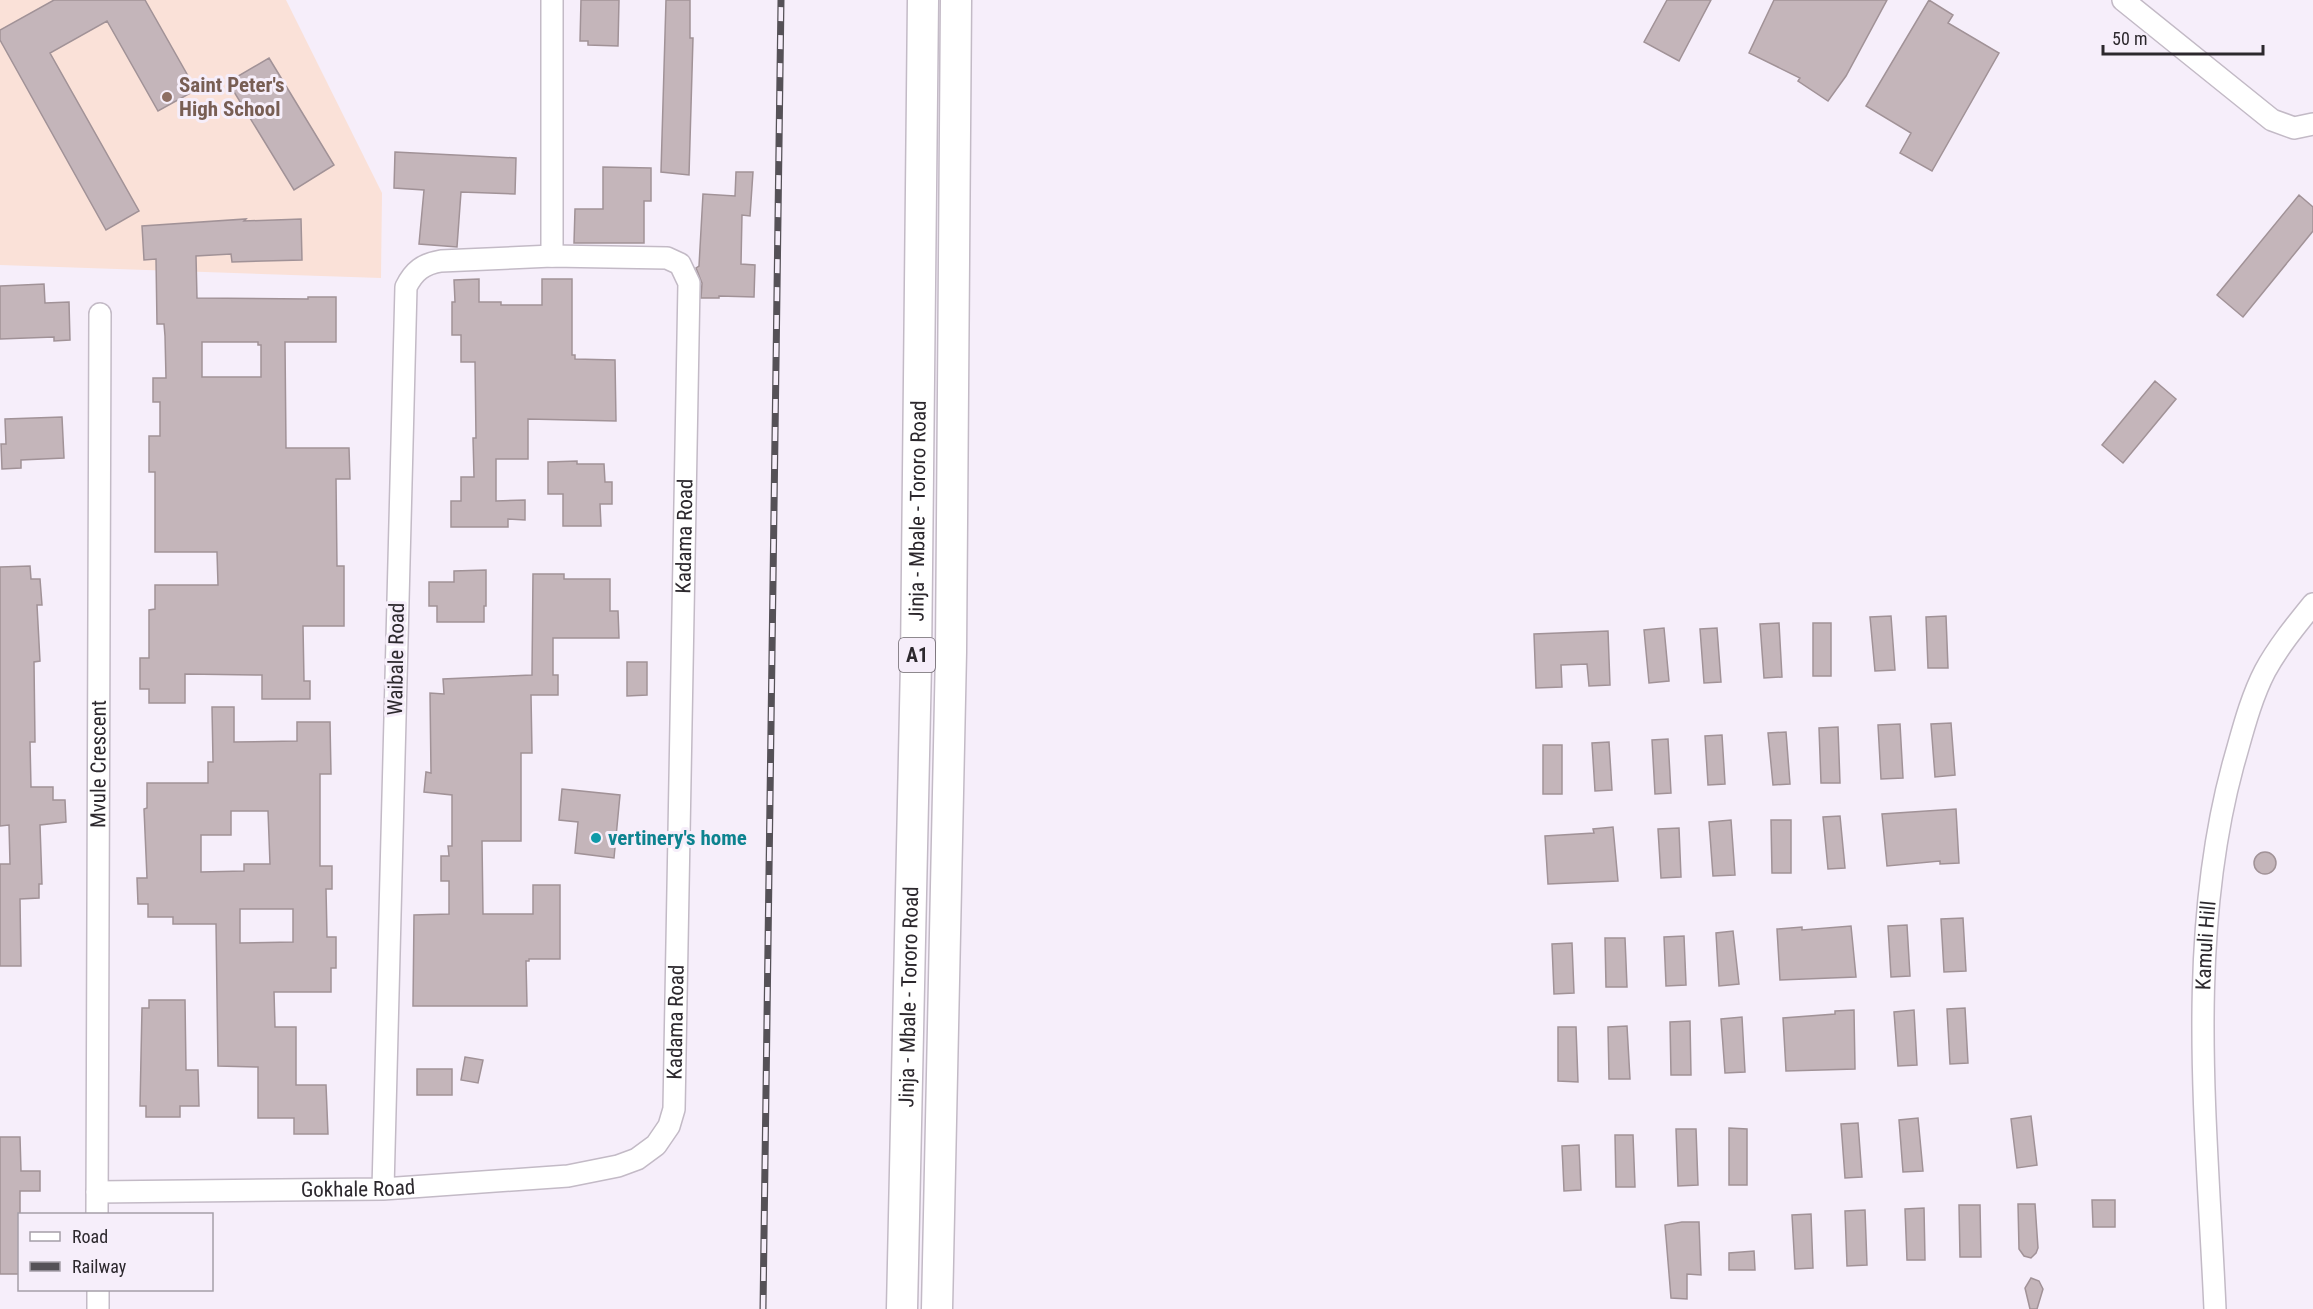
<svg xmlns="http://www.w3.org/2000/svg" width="2313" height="1309" font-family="'Roboto Condensed',sans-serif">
<rect width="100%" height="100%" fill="#f6eefa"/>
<path fill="#fae1d8" d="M 0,0 L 286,0 L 382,193 L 381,278 L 0,265 Z"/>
<path fill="#c4b5ba" stroke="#a19297" stroke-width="1.5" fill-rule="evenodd" d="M 54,0 L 145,0 L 196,90 L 158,111 L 107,21 L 50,53 L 139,211 L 106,230 L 0,40 L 0,30 Z
M 581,0 L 619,0 L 618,46 L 588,45 L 588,41 L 580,41 Z
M 666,0 L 690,0 L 690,38 L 693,38 L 689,175 L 661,172 Z
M 1667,0 L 1711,0 L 1679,61 L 1644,42 Z
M 1774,0 L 1887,0 L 1846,76 L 1828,101 L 1798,81 L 1800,78 L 1749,53 Z
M 1929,0 L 1953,15 L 1948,23 L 1999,53 L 1932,171 L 1900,153 L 1911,133 L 1866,106 Z
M 269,58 L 334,165 L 294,190 L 228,82 Z
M 395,152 L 516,158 L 515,194 L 461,192 L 457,247 L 419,244 L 424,190 L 394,188 Z
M 603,167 L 651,168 L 651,201 L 644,201 L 644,243 L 574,243 L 575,209 L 603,209 Z
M 736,172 L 753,172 L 750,216 L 742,215 L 741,264 L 755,265 L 754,297 L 719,296 L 719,298 L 701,298 L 702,283 L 696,268 L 699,266 L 703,194 L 735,196 Z
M 2299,195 L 2313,207 L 2313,231 L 2243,317 L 2217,295 Z
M 246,219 L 244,221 L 301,219 L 302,260 L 232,262 L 231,254 L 196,256 L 197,298 L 308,299 L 308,297 L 336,297 L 336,342 L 285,342 L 286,448 L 349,448 L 350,479 L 336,479 L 337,566 L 344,566 L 344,626 L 303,626 L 304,681 L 310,681 L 310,699 L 262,699 L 262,675 L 185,674 L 185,703 L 149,703 L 149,689 L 140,689 L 140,658 L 149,658 L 149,610 L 155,609 L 155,585 L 218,585 L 217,552 L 155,552 L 155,472 L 149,472 L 149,436 L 160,436 L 160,402 L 153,402 L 153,378 L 166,378 L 165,336 L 164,324 L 157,324 L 156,259 L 144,260 L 142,226 ZM 202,342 L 258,342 L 258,345 L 261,345 L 261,377 L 202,377 Z
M 479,279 L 479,302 L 501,302 L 501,305 L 542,305 L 542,279 L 572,279 L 572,355 L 575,355 L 575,359 L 615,360 L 616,421 L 528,419 L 528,459 L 496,459 L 496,501 L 525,500 L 525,520 L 508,519 L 508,527 L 451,527 L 451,501 L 461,501 L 461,477 L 474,477 L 473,438 L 476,438 L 475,362 L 461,362 L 461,335 L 452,335 L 452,302 L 455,302 L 454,280 Z
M 44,284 L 45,303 L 69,302 L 70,340 L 54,341 L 54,337 L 0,339 L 0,286 Z
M 2155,381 L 2176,399 L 2123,463 L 2102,445 Z
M 62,417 L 64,458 L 21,460 L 21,468 L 2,469 L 1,444 L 6,444 L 5,419 Z
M 577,461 L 577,464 L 604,464 L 605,482 L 612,482 L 612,504 L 600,504 L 601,526 L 563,526 L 563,494 L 548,494 L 548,462 Z
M 30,566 L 31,579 L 40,579 L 42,605 L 37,605 L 40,661 L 34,662 L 35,742 L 30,742 L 31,787 L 53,787 L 53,800 L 65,800 L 66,822 L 40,825 L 42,884 L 39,884 L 39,898 L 20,899 L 21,966 L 0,966 L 0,864 L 10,864 L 9,825 L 0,826 L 0,567 Z
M 486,570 L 486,606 L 484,606 L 484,622 L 437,622 L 437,606 L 429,606 L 429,582 L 454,582 L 454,571 Z
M 533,574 L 564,574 L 564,579 L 610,579 L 610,611 L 618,611 L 619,638 L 553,638 L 553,675 L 558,675 L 558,695 L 531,695 L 532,753 L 521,753 L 521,841 L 482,841 L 483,914 L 533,914 L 533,885 L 560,885 L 560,959 L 529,959 L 529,961 L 526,961 L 527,1006 L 413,1006 L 414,915 L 449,914 L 449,881 L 441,881 L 441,856 L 449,856 L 448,846 L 452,846 L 452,795 L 424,792 L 426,772 L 431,773 L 430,693 L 444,694 L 443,679 L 532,675 Z
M 1891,616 L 1895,670 L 1875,671 L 1870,617 Z
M 1946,616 L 1948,668 L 1928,668 L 1926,617 Z
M 1779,623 L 1782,677 L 1764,678 L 1760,624 Z
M 1813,623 L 1831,623 L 1831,676 L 1813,676 Z
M 1664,628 L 1669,681 L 1649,683 L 1644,630 Z
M 1717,628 L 1721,682 L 1704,683 L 1700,629 Z
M 1608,631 L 1610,685 L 1589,686 L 1587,664 L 1561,665 L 1562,687 L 1536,688 L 1534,634 Z
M 627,662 L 647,662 L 647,695 L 627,696 Z
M 212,707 L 234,707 L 234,742 L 297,741 L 297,722 L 330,722 L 331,774 L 320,774 L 320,866 L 332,866 L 332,889 L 326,889 L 327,937 L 336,937 L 336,968 L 331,968 L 331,992 L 274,992 L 275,1027 L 296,1027 L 296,1085 L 326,1085 L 328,1134 L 294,1134 L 294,1118 L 258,1118 L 258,1067 L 218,1066 L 216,924 L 173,924 L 173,917 L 148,917 L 148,904 L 138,904 L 137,878 L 147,878 L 144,809 L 147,808 L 147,783 L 208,783 L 208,762 L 213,762 ZM 231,811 L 268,811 L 270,864 L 244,864 L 244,871 L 201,872 L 201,835 L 231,835 ZM 240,909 L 293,909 L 293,942 L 240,943 Z
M 1951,723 L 1955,775 L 1935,777 L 1931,724 Z
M 1900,724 L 1903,778 L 1881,779 L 1878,725 Z
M 1838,727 L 1840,783 L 1821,783 L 1819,728 Z
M 1786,732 L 1790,784 L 1773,785 L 1768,733 Z
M 1722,735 L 1725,784 L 1708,785 L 1705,736 Z
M 1668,739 L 1671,793 L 1655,794 L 1652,740 Z
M 1609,742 L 1612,790 L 1595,791 L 1592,743 Z
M 1543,745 L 1562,745 L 1562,794 L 1543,794 Z
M 562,789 L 620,795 L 614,858 L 575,853 L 578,822 L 559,820 Z
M 1956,809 L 1959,863 L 1940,864 L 1940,861 L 1887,866 L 1882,814 Z
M 1840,816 L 1845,868 L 1828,869 L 1823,817 Z
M 1731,820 L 1735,875 L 1713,876 L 1709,822 Z
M 1771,820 L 1791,820 L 1791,873 L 1772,873 Z
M 1613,827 L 1618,881 L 1548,884 L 1545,836 L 1594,833 L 1593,829 Z
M 1679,828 L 1681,877 L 1661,878 L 1658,829 Z
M2254 863a11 11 0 1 1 22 0a11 11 0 1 1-22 0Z
M 1963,918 L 1966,971 L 1944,972 L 1941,919 Z
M 1907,925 L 1910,976 L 1891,977 L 1888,926 Z
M 1851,926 L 1856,977 L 1780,980 L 1777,929 L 1802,927 L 1802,930 Z
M 1733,931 L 1739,984 L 1719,986 L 1716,933 Z
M 1684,936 L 1686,985 L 1666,986 L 1664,937 Z
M 1605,938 L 1625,938 L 1627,987 L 1606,987 Z
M 1572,943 L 1574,993 L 1554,994 L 1552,944 Z
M 149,1000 L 185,1000 L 186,1070 L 198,1070 L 199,1106 L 180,1106 L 180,1117 L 146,1117 L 146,1106 L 140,1106 L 142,1008 L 149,1008 Z
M 1965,1008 L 1968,1063 L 1950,1064 L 1947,1009 Z
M 1854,1010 L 1855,1069 L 1786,1071 L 1783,1018 L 1835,1014 L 1835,1011 Z
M 1914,1010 L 1917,1065 L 1898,1066 L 1894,1012 Z
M 1742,1017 L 1745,1072 L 1725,1073 L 1721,1019 Z
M 1690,1021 L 1691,1075 L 1671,1075 L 1670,1022 Z
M 1627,1026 L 1630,1079 L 1609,1079 L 1608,1027 Z
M 1558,1027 L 1576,1027 L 1578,1082 L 1558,1081 Z
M 465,1057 L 483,1060 L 478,1083 L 461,1080 Z
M 417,1069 L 452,1069 L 452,1095 L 417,1095 Z
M 2031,1116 L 2037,1165 L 2017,1168 L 2011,1119 Z
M 1918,1118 L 1923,1171 L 1903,1172 L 1899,1120 Z
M 1858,1123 L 1862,1177 L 1845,1178 L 1841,1124 Z
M 1729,1128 L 1747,1129 L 1747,1185 L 1729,1185 Z
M 1676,1129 L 1696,1129 L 1698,1185 L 1678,1186 Z
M 1615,1135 L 1633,1135 L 1635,1187 L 1616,1187 Z
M 0,1137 L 20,1137 L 21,1171 L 40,1171 L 40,1191 L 20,1191 L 20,1274 L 0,1274 Z
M 1579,1145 L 1581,1190 L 1564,1191 L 1562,1146 Z
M 2092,1200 L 2115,1200 L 2115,1227 L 2093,1227 Z
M 2018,1204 L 2035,1204 L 2038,1248 L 2036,1253 L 2031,1258 L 2024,1256 L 2019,1249 Z
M 1959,1205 L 1980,1205 L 1981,1257 L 1960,1257 Z
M 1924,1208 L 1925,1260 L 1907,1260 L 1905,1209 Z
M 1865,1210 L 1867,1265 L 1847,1266 L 1845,1211 Z
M 1811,1214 L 1813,1268 L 1795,1269 L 1792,1215 Z
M 1682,1222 L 1699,1222 L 1701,1275 L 1687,1274 L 1687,1299 L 1671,1298 L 1665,1225 Z
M 1754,1251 L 1755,1270 L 1729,1270 L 1729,1253 Z
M 2031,1278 L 2039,1281 L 2043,1289 L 2037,1309 L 2030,1309 L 2025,1288 Z"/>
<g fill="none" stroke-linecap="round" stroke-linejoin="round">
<g stroke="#c3bac6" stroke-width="24">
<g id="minor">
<path d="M 552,0 L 552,256"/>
<path d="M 2123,0 L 2272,120 L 2294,128 L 2313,124"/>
<path id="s1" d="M 97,1192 L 383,1189 L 568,1176 L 618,1166 L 637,1159 L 656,1145 L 669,1126 L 674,1109 L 689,283 L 680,264 L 667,258 L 552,256 L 441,261 C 423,264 414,271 406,287 L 383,1189"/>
<path id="s2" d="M 97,1214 L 100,314"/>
<path d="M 98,1290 L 98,1309"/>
<path id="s3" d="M 2215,1309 C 2207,1128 2185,943 2233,765 C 2242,734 2250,700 2265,671 C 2278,647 2296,625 2313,604"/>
</g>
</g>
<g stroke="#c3bac6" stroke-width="33">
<g id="highway">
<path id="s4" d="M 902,1309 L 916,663 L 923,0"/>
<path d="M 937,1309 L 951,652 L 956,0"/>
</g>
</g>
<use href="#minor" stroke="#fff" stroke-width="21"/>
<use href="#highway" stroke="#fff" stroke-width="30"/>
<g stroke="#555157" stroke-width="7">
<path id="rail" d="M 763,1309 L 781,0"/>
</g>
<use href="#rail" stroke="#f6eefa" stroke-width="4.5" stroke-dasharray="14" stroke-linecap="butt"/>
</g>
<circle fill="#8d6e63" stroke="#f6eefa" stroke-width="2" cx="167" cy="97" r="6"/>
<circle fill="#0f9aa8" stroke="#f6eefa" stroke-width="2" cx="596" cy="838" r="6"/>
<g text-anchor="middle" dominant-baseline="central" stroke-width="6" stroke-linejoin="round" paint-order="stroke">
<rect fill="#f6eefa" stroke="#69636a" stroke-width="1.5" x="899" y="638" width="36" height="34" rx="4.5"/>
<g font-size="20" font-weight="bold" fill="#2c282d">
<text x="917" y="655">A1</text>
</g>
<g font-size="21" font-weight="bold" fill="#785e54" stroke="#f6eefa" text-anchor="start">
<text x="179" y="85">Saint Peter's<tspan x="179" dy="24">High School</tspan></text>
</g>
<g font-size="21" fill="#2c282d" stroke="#f6eefa">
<text stroke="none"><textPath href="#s4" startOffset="798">Jinja - Mbale - Tororo Road</textPath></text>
<text stroke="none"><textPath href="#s1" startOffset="1180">Kadama Road</textPath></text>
<text transform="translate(396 659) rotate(-89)">Waibale Road</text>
<text stroke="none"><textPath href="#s2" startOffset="450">Mvule Crescent</textPath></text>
<text stroke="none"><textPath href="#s3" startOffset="364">Kamuli Hill</textPath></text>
<text stroke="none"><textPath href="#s4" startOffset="312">Jinja - Mbale - Tororo Road</textPath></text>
<text stroke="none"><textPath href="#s1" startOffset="694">Kadama Road</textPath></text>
<text stroke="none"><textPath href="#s1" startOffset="261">Gokhale Road</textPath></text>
</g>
<g font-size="21" font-weight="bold" fill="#0d838f" stroke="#f6eefa" text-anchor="start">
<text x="608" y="838">vertinery's home</text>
</g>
</g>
<rect x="18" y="1213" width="195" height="78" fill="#f6eefa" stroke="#a59fa8" stroke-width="1.5"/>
<rect x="30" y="1232" width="30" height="9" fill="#ffffff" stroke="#a59fa8" stroke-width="1.5"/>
<text x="72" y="1243" font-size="18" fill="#2c282d">Road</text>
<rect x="30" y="1262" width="30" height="9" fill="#555157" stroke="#a59fa8" stroke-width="1.5"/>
<text x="72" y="1273" font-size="18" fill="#2c282d">Railway</text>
<path d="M2103 45v9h160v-9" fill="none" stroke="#2c282d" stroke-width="3"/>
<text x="2112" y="45" font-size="18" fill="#2c282d" stroke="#f6eefa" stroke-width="4.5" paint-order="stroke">50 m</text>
</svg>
